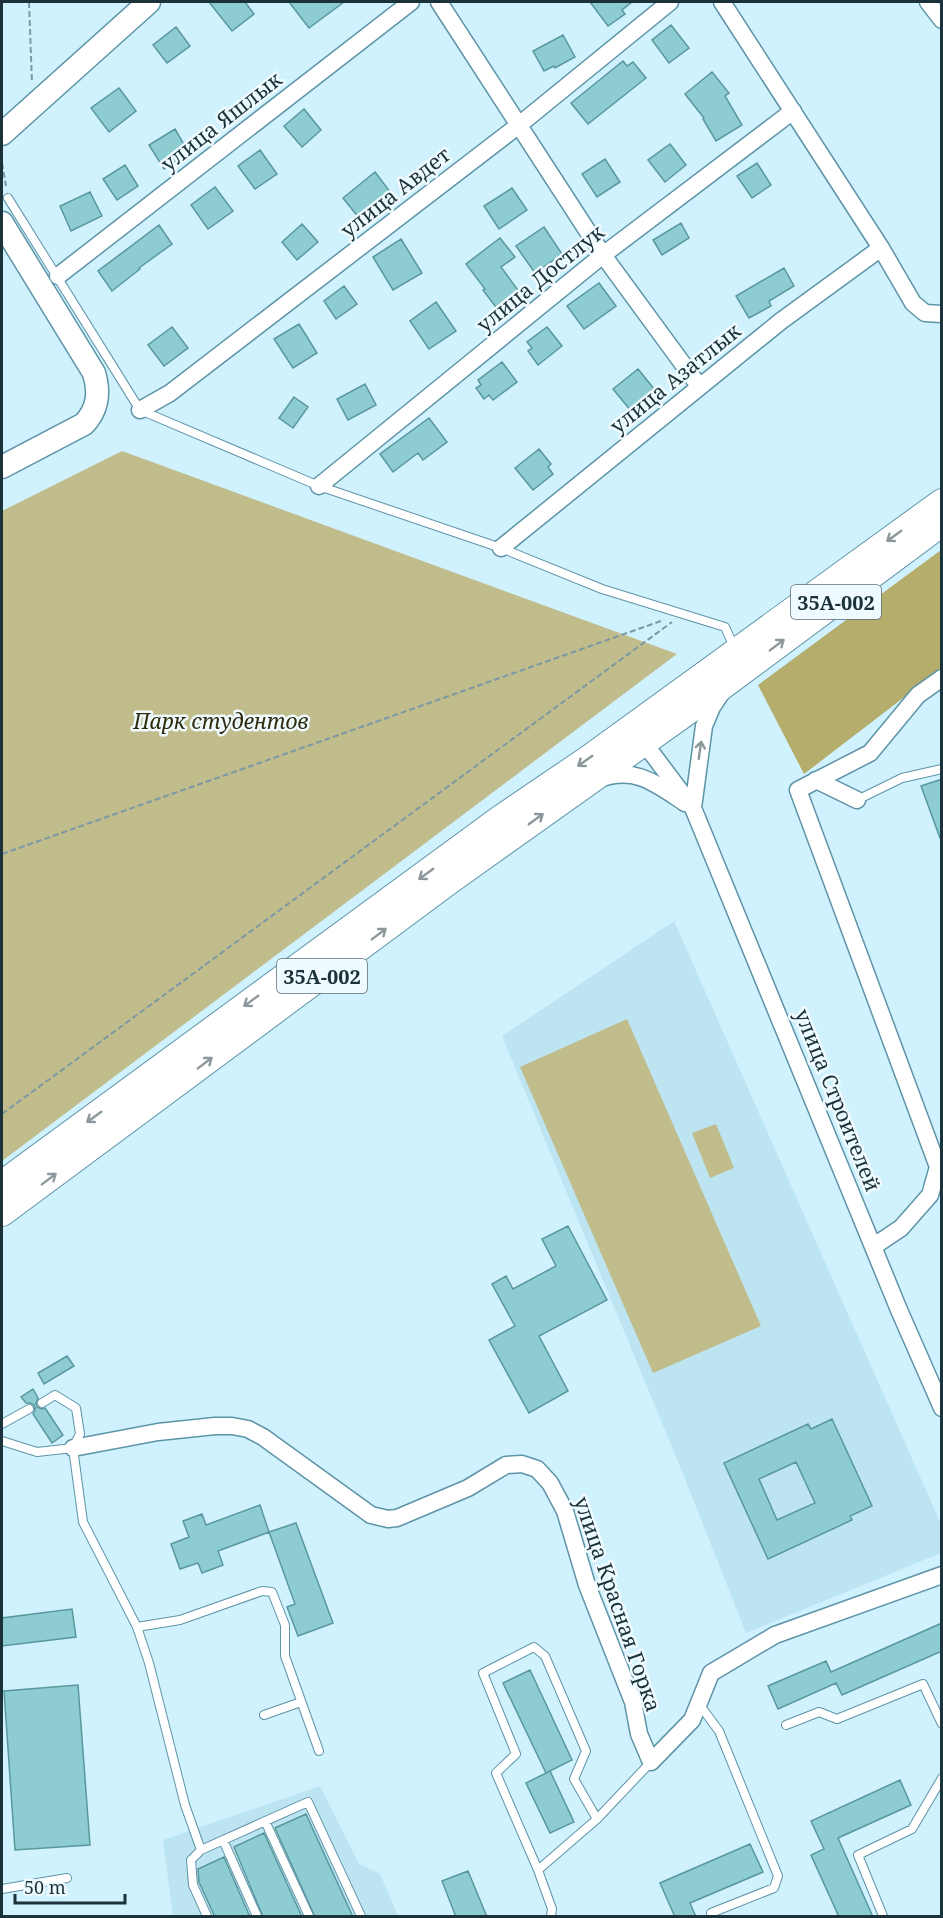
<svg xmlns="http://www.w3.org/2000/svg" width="943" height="1918" font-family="'Noto Serif',serif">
<rect width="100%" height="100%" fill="#d0f2fe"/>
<path fill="#bde4f1" d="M 674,921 L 941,1524 L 941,1553 L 746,1633 L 681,1469 L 502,1036 Z
M 320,1786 L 359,1864 L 380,1874 L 398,1916 L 173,1916 L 163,1840 Z"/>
<path fill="#c1bc8c" d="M 122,451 L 677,654 L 2,1161 L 2,511 Z
M 627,1019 L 761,1326 L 653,1373 L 520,1067 Z
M 716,1124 L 734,1168 L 710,1178 L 692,1133 Z"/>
<path fill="#b4ad6c" d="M 941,550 L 941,669 L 804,774 L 758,685 Z"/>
<path fill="#8dcdd2" stroke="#59979d" stroke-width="1.5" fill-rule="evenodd" d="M 209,2 L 245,2 L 254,14 L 232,31 Z
M 289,2 L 344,2 L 309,28 Z
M 590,2 L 632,2 L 622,10 L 625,14 L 608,26 Z
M 671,25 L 689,48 L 669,63 L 652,40 Z
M 176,27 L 190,46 L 167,63 L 153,45 Z
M 563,35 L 575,57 L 555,68 L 554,66 L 544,71 L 533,51 Z
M 623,61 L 627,66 L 633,62 L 646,78 L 588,124 L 571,103 Z
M 712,72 L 729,93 L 725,96 L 742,125 L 716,141 L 703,119 L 704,118 L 685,94 Z
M 119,88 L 136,111 L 109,132 L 91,108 Z
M 304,109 L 321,130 L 302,147 L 284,126 Z
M 175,129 L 186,148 L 181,151 L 185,156 L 164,169 L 149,145 Z
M 670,144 L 686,165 L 665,182 L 648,160 Z
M 260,150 L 277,174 L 255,189 L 238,166 Z
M 605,159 L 620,182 L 597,197 L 582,174 Z
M 757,163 L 771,185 L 752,198 L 737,176 Z
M 125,165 L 138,186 L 117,200 L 103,179 Z
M 375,172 L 391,193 L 359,218 L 343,198 Z
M 215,187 L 233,211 L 208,229 L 191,205 Z
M 512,188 L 527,210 L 499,229 L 484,206 Z
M 90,192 L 102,216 L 71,231 L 60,206 Z
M 681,223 L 689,238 L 662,255 L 653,240 Z
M 302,224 L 318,242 L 297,260 L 282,242 Z
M 159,225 L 172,244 L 139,268 L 140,269 L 112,291 L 98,271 Z
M 544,227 L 562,254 L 535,273 L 516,246 Z
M 500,238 L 515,257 L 501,267 L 520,293 L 498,310 L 483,290 L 485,289 L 466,264 Z
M 401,239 L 422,273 L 393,290 L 373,257 Z
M 784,268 L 794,286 L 769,301 L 771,306 L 749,318 L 736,296 Z
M 599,283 L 616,306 L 584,329 L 567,306 Z
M 344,286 L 357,304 L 336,319 L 324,301 Z
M 436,302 L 456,331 L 429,349 L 410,321 Z
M 299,324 L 317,353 L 293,368 L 274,339 Z
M 172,327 L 188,348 L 164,366 L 148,345 Z
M 547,327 L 562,346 L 538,365 L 528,351 L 532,348 L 527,342 Z
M 502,362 L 517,382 L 493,400 L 489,395 L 484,399 L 476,388 L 481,385 L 478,380 Z
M 638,369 L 655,390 L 631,411 L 613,389 Z
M 365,384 L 376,405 L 348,420 L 337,399 Z
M 294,397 L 308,407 L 293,428 L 279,418 Z
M 429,418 L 447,442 L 423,460 L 418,453 L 393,472 L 380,454 Z
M 539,449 L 551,464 L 548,467 L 553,474 L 533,490 L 515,468 Z
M 942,779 L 942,838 L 940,838 L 921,786 Z
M 568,1226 L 607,1300 L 539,1336 L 568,1391 L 529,1413 L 489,1340 L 515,1326 L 492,1284 L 506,1276 L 513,1289 L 556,1266 L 542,1239 Z
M 67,1356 L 74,1366 L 44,1384 L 38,1373 Z
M 33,1389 L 38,1398 L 36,1403 L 37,1407 L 42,1409 L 45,1408 L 63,1435 L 52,1443 L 33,1414 L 35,1410 L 34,1405 L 30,1403 L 26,1403 L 21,1397 Z
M 832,1419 L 872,1506 L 850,1516 L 852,1520 L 768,1559 L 724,1463 L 808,1424 L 811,1429 ZM 796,1462 L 815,1503 L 777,1520 L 759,1479 Z
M 260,1505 L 269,1532 L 218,1551 L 223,1565 L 202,1573 L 198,1563 L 180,1569 L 171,1544 L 189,1537 L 183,1521 L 202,1514 L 206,1525 Z
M 296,1523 L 333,1623 L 298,1636 L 287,1607 L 295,1604 L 269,1532 Z
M 72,1609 L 76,1637 L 2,1646 L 2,1618 Z
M 942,1623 L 942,1651 L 842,1695 L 836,1683 L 778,1709 L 768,1686 L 826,1661 L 831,1672 Z
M 530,1670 L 572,1760 L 546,1773 L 503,1683 Z
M 78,1685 L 90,1845 L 15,1850 L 4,1691 Z
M 550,1771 L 574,1822 L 550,1833 L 526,1783 Z
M 900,1780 L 911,1805 L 838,1838 L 873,1917 L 839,1917 L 811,1855 L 824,1849 L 811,1821 Z
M 306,1814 L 353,1917 L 315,1917 L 275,1828 Z
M 264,1833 L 302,1917 L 263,1917 L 234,1847 Z
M 750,1844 L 763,1872 L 690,1903 L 696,1917 L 675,1917 L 660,1883 Z
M 224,1857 L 250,1917 L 215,1917 L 199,1882 L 198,1869 Z
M 468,1871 L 487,1917 L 456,1917 L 442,1881 Z"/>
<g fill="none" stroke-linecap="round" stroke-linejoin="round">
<g stroke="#5d94a7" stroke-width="10">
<path id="lane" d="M 8,198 L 140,410 L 319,486 L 501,548 L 602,589 L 725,627 L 735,649
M 857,800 L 902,778 L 942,769
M 42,1403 L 55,1395 L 76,1408 L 80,1434 L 73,1447
M 2,1424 L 29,1409
M 2,1441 L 37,1452 L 73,1448 L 83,1522 L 137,1627 L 149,1663 L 185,1805 L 201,1850
M 137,1627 L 180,1620 L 262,1591 L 272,1592 L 285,1625 L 285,1656 L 319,1751
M 699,1704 L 719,1731 L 778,1876 L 774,1888 L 711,1913 L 712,1916
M 264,1715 L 301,1702
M 786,1725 L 819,1712 L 837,1719 L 923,1684 L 942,1724
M 597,1819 L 574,1779 L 586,1751 L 545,1656 L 534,1647 L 483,1673 L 516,1754 L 496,1773 L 538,1870 L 597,1819 L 651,1762
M 265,1821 L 309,1916
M 223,1840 L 257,1916
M 538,1870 L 552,1909 L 551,1916
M 2,1889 L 67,1878
M 207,1916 L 193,1885 L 191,1860 L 201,1850 L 308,1802 L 361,1916
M 883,1916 L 858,1855 L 912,1829 L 942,1778"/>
</g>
<g stroke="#5d94a7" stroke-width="19">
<path id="street" d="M 439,2 L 603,255 L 699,386
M 722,2 L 881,248 L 913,303 L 925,313 L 942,314
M 928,2 L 942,20
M 58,276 L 411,2
M 140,410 L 170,393 L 519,125 L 670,2
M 319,486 L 603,255 L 793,111
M 501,548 L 781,321 L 881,248
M 639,736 L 693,808 L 899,1310 L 942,1408
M 599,779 C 635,766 655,783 685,803
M 816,780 L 857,800
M 693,808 L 704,726 L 712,707 L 722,692
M 874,1246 L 901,1228 L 930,1195 L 938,1167 L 798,790 L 870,753 L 918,695 L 942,678
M 73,1448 L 158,1432 L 215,1426 L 232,1426 L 248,1429 L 263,1437 L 371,1515 L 388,1519 L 397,1518 L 468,1488 L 506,1465 L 522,1464 L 537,1469 L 550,1483 L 565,1511 L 587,1585 L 633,1702 L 639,1734 L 651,1762 L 692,1720 L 711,1673 L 775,1635 L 942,1575"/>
</g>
<g stroke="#5d94a7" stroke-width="25">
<path id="secondary" d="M 2,134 L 149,2
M 2,223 L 94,373 C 100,393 98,409 84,424 L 2,467"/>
</g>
<g stroke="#5d94a7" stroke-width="28">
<path id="primary" d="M 2,1184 L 501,818 L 588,759 L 942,502
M 2,1213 L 448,882 L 701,702 L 942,523"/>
</g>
<path stroke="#7c99a3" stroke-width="2" stroke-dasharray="6 3" stroke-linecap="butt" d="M 29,2 L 32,83
M 2,163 L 6,186
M 2,854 L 664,620
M 2,1114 L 672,622"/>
<use href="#lane" stroke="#fff" stroke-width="8"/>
<use href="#street" stroke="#fff" stroke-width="16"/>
<use href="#secondary" stroke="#fff" stroke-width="22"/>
<use href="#primary" stroke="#fff" stroke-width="26"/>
</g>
<defs><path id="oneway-shaft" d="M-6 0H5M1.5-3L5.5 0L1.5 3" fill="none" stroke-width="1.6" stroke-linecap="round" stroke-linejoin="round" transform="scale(1.5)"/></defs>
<g stroke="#8d989c">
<use href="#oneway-shaft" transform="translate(894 536) rotate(144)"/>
<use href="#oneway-shaft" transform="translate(777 645) rotate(-37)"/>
<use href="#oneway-shaft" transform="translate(700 750) rotate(-82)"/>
<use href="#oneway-shaft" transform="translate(585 761) rotate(145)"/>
<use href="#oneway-shaft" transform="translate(536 819) rotate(-36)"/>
<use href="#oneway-shaft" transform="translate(426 874) rotate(144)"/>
<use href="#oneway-shaft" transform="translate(379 934) rotate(-37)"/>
<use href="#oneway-shaft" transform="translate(251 1001) rotate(144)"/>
<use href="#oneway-shaft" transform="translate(205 1063) rotate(-37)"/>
<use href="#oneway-shaft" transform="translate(94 1117) rotate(144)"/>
<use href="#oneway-shaft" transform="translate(49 1179) rotate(-37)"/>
</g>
<g text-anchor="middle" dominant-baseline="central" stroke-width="5" stroke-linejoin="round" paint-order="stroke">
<g fill="#f0fbff" stroke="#5b6e75" stroke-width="1.5">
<rect x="791" y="585" width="90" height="34" rx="4.5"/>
<rect x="277" y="959" width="90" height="34" rx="4.5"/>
</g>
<g font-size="20" font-weight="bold" fill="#1b323a">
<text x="836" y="602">35А-002</text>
<text x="322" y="976">35А-002</text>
</g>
<g font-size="21" fill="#1b323a" stroke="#f0fbff">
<text transform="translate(221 121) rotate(-38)">улица Яшлык</text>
<text transform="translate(395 192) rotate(-38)">улица Авдет</text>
<text transform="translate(540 278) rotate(-39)">улица Достлук</text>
<text transform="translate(675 378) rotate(-39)">улица Азатлык</text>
<text transform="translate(838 1100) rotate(68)">улица Строителей</text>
<text transform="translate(618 1604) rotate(71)">улица Красная Горка</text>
</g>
<g font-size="21" font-style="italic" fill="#2f2b0d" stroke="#f0fbff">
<text x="221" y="721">Парк студентов</text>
</g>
</g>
<rect width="943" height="1918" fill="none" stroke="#1b323a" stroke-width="6"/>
<path d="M15 1894v9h110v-9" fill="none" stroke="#1b323a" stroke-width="3"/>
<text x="24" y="1894" font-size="18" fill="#1b323a" stroke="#f0fbff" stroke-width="4.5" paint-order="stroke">50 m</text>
</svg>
